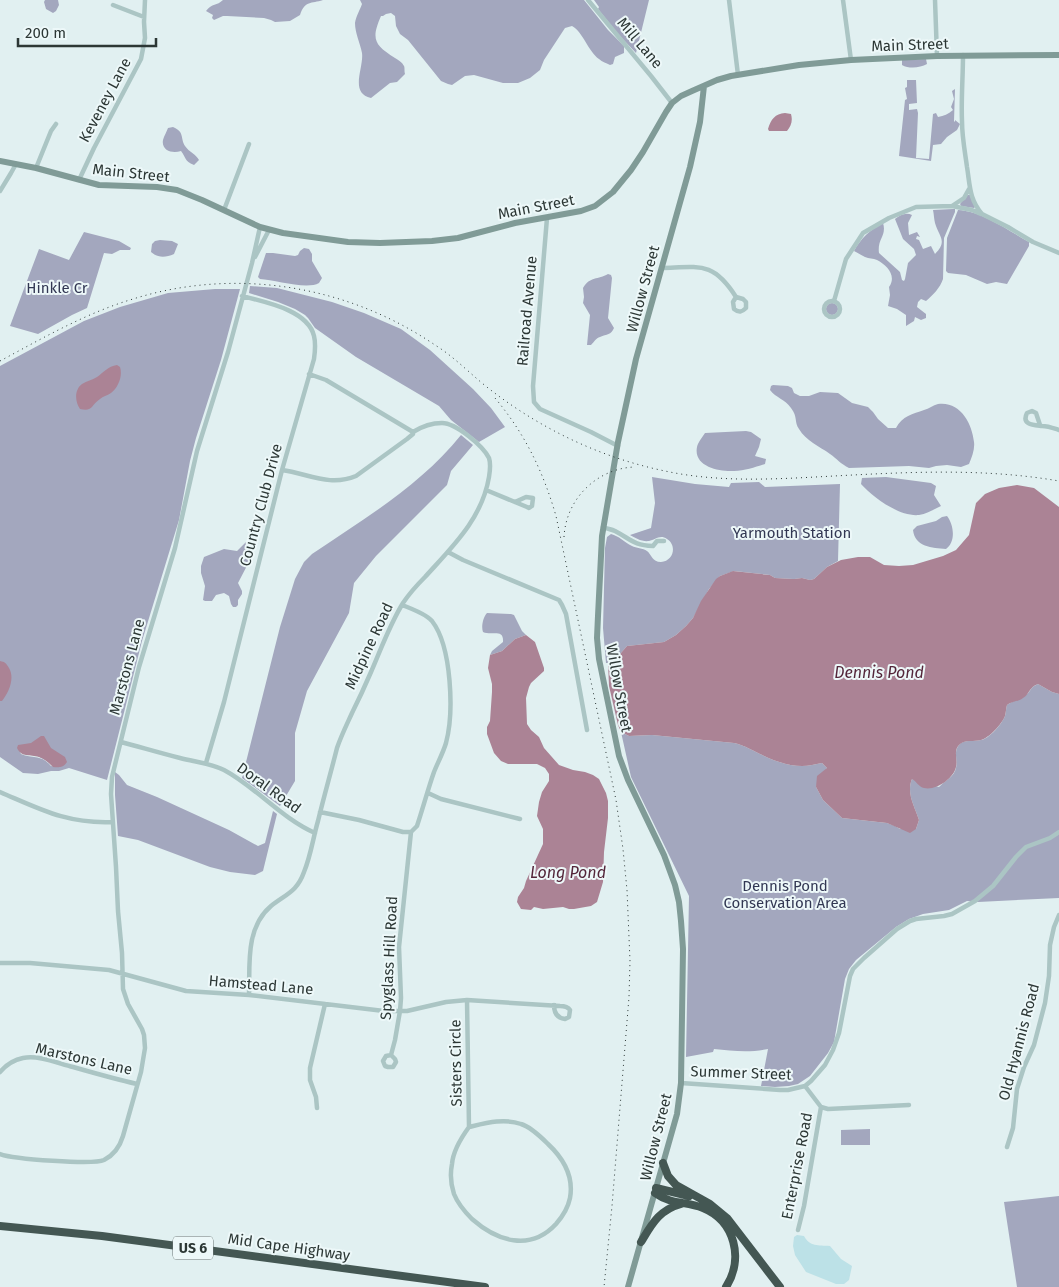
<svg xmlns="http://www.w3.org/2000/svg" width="1059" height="1287" font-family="'Fira Sans',sans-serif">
<rect width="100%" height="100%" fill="#e1f0f1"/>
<path fill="#a3a7be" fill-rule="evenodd" d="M 45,0 L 58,0 L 59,5 L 56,11 L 53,13 L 46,9 L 44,2 Z
M 223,0 L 323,0 C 311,4 305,0 300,15 L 290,21 L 275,22 L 271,20 L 264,18 L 227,16 L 223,16 L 214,20 L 212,18 L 213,15 L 206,11 C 212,3 217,6 223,0 Z
M 360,0 L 584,0 L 608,30 L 624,46 L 624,53 L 615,57 L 613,64 L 610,65 C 607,63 602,62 599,59 C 588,51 583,32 572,26 L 565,28 L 544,60 L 540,70 L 530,78 L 518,83 L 503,83 L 474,75 L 465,76 L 452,85 L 448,84 L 441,81 L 408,40 L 400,34 L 396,26 L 395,16 L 391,13 L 386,14 L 383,16 L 381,16 C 371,39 374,45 395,58 C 398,60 402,62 404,66 C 405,68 404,71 405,74 L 397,82 L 390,83 L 371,98 C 349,93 364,68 362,53 C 360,43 355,33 355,23 C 356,16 360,10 362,4 Z
M 594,0 L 649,0 L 636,53 L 618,34 L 598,9 L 599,7 Z
M 926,59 L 927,64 C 920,68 909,69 902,65 L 902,60 Z
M 907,80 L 916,80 L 917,103 L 909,104 L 909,110 L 917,109 L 918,113 L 916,158 L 929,159 L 933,114 L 936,113 L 938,117 C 944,116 948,114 953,110 L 951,107 L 954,99 L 952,91 L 955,89 L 954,121 L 955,122 L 955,120 L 960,124 L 957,130 L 947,137 L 941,144 L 933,145 L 931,161 L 899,156 L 905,100 L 907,99 L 905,88 L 907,87 Z
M 173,127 C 185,132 180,138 185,146 C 189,152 196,154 199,160 L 194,165 C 184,161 186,157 181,151 C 173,154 161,151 163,140 C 164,136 167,131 168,128 Z
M 967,195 L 970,195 L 975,207 L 974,208 L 961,206 L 960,204 Z
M 953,209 L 955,209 L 955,212 L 944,238 L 943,279 C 940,288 933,295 926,301 L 921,299 L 918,302 L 917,307 L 926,314 L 926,318 L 921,320 L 915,317 L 914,321 L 906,326 L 906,315 L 897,309 L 888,306 L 890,295 L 889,287 C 897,276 887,265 877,260 C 873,258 869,259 865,257 C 861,255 858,253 854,251 C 861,238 870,230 883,223 C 887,236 877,239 879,253 L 900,272 L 902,280 L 904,281 L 905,279 L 908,263 L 916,255 L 914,249 L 903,239 L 895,219 C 900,215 906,212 912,215 L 908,223 L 909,235 L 917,232 L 920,237 L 917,236 L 916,239 L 919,240 L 923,249 L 931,246 L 935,254 C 948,241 939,237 935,223 C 934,219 934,215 933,210 Z
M 958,210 C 982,211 1009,231 1029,242 L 1029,246 L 1007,284 L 996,282 L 987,284 L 966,275 L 948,273 L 946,271 L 947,238 Z
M 84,232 L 119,241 L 131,248 L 130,250 L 120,250 L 112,254 L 104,253 L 87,308 L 72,315 L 38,334 L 10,326 L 39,249 L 69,260 Z
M 160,240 L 172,241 L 178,244 L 174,254 C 165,258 158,258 151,252 L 152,244 L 155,241 Z
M 304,248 L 309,249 L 312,254 L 312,261 L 322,278 L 319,283 C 307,290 275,280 260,279 L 258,277 L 266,253 L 273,253 L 295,256 L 298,255 L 300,251 Z
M 608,274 L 611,275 L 612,278 L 608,318 L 614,328 C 611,335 607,334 600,337 C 596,338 594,342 591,345 L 587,345 L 590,315 L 583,303 L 584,297 L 583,288 C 590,276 598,280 608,274 Z
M 250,286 L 277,288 L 332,302 L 364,313 L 401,329 L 430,350 L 473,389 L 491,408 L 505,427 L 479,442 L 451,420 L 439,406 L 356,357 L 315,328 L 308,318 L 305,315 L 295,309 L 278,302 L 249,293 Z
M 215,289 L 240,289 L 221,360 L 196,438 L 190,461 L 179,520 L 142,641 L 107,780 L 69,768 L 59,771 L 51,771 L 38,774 L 23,773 L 0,757 L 0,366 L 84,321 L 120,307 L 168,293 ZM 18,746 L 59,767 L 51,766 C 41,754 33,759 21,754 Z
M826 309a6 6 0 1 1 12 0a6 6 0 1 1-12 0Z
M 773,385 L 788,386 L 792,388 L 794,393 L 800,396 L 809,396 L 820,392 L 838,393 L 852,403 L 868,407 L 873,412 L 878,419 L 888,428 L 896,428 C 902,416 913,414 924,410 C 929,409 933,405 938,404 C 960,401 972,423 974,442 C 975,449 972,457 969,464 L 961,467 L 947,465 L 936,466 L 929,468 L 909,466 L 849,468 C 841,464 837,459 830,454 C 819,446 806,441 799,429 C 794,422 798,417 791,408 C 785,399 776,398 770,390 L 771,386 Z
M 746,431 L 751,432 L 761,439 L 759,447 L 755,456 L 766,459 L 765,464 C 755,467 745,471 734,471 C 720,472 693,467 697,447 C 698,442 702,438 705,433 Z
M 461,435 L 473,445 L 451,471 L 447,485 L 376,556 L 354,583 L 349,613 L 307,691 L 295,733 L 295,781 L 280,806 L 242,778 L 280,627 L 295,579 L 304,562 L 312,554 C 364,519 421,485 461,435 Z
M 652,477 L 695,484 L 729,487 L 731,483 L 759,482 L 765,487 L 840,484 L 838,561 L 827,567 L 814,579 L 810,580 L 802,578 L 794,579 L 775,578 L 770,575 L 734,571 L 720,576 L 709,589 L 693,618 L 686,626 L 676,635 L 664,642 L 627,646 L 620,654 L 610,659 L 608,663 L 606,663 L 603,628 L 605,548 L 607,537 L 611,534 C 619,536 624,542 632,546 C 636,548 643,548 647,551 C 652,555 652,562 661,562 C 674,561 677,545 667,539 C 660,534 655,540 649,541 C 642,542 635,538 630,535 L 651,528 L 655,503 Z
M 886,477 L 931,483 L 936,486 L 934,495 L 941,506 C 934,509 927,514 919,515 C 899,517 873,497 861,484 L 862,478 Z
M 947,516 C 954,525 956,542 946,549 C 932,548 915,547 913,530 L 917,526 L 936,521 L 942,517 Z
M 252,540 L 255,542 L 254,545 L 251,550 L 251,558 L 238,583 L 242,591 L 242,594 L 238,600 L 238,605 L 236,607 L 233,607 L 231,604 L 229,596 L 224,593 L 216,595 L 212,601 L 205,601 L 203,600 L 205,586 L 201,573 L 201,566 L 204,557 L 224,549 L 237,551 L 246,542 Z
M 487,613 L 511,614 L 514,615 L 522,631 L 526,635 L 515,639 L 502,651 L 490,655 L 492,651 L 503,642 C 504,628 492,636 483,632 C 481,627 483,617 487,613 Z
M 1038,684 L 1052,692 L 1059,694 L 1059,898 L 978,902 L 967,901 L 949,910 L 923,914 L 909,919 L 896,927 L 856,960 L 849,969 L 845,979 L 834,1042 L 828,1053 L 810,1076 L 798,1084 L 789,1086 L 775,1087 L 761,1086 L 768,1049 C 750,1053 732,1051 714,1049 L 713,1052 L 686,1057 L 689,896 L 631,777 L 621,732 L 629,736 L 652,735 L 734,743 C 743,745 748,748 756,752 C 770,759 786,766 802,766 C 809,766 815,764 822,763 L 827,768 L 816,787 L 823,800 L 842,818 L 887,823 L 895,826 L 900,829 L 916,829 L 919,820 C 915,807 906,793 912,779 L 939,787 C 946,780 954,777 956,768 C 958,760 953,752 959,745 C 963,739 975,742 981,740 C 989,739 1002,724 1005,716 C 1006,713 1006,708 1007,705 C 1013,700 1020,700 1026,695 C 1032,690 1029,688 1038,684 Z
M 115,772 L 119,775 L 127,785 L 157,797 L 229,830 L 258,846 L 265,843 L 273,811 L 277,814 L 263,871 L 255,875 L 230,872 L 210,867 L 138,840 L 118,836 L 115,795 Z
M 870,1129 L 870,1145 L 841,1145 L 841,1130 Z
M 1059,1196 L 1059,1287 L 1017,1287 L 1004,1202 Z"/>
<path fill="#bce1e7" d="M 797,1235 L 804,1236 C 810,1247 818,1245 830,1246 L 841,1259 L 852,1266 L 849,1280 L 844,1284 L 836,1284 L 806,1272 L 795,1255 L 793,1246 L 794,1237 Z"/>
<path fill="#ab8395" d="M 785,113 L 791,114 C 793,121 791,126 787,131 L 769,131 L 768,129 C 771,119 775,114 785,113 Z
M 117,365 L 120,367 C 123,376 118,388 111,393 C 107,396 103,396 100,399 C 91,405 93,412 80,409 C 75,402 74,390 82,384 C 87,381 92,380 97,377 C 103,373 108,366 117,365 Z
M 1017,485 L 1034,488 L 1059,507 L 1059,694 L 1052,692 L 1038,684 C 1028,688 1030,694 1023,698 C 1018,702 1012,701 1007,705 C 1006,708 1006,712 1005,716 C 1002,724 989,738 981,740 C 975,742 964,739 959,745 C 953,751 958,760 956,767 C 954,778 936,791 924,788 C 919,787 916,781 912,779 C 906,793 915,807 919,820 L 916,829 L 910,833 L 887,823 L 842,818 L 823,800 L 816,787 L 817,776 L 827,768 L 822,763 C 815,764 809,766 802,766 C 786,766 770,759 756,752 C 748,748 743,745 734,743 L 652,735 L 629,736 L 621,732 L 618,725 L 609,686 L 608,663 L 610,659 L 620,654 L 627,646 L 664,642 L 676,635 L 686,626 L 693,618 L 701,601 L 716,579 L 720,576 L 733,571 L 770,575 L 775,578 L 794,579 L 802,578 L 810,580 L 814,579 L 827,567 L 841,560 L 858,557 L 870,557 L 884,565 L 899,566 L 913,565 L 943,556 L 956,550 L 969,535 L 976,503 L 985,494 L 999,488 Z
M 526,635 L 535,642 L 544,668 L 544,671 L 531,683 L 529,687 L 526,698 L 527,724 L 531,730 L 539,737 L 544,748 L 559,765 L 573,770 L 585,772 L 593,775 L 599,779 L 606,793 L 608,801 L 608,818 L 604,852 L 603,882 L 597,902 L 591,906 L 574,909 L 569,909 L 563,907 L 543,909 L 534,907 L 531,910 L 521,909 L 517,902 L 518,897 L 524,888 L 526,881 L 543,844 L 543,829 L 537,816 L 539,802 L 542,792 L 549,781 L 549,774 L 545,768 L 537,764 L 508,764 L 501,761 L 494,753 L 487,734 L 487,727 L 490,721 L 492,692 L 492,684 L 488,668 L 490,655 L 502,651 L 515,639 Z
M 0,661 C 5,662 6,663 9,668 C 15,678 9,692 2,701 L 0,701 Z
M 41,736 L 44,736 L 51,748 L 65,757 L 67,762 C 64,767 59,768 53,767 C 49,763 45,759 39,757 C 30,754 22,758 17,748 L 18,745 L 31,743 Z"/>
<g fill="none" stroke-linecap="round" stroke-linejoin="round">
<path stroke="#abc5c4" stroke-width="4.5" d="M 588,0 L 651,76 L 672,103
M 729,0 L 738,75
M 843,0 L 851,60
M 935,0 L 937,56
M 113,5 L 144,17
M 963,55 C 963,77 961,99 962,121 C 962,137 965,152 967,167 C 970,185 969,199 982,214 L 1008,227 L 1033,242 L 1059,253
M 36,168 L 51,131 L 56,124
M 79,180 L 94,148 L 141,59 L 145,38 L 144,22 L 145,0
M 0,191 L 11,173 L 16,164
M 952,206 L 964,198 L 969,189
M 224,210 L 249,144
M 547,218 L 533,386 L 534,402 L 540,409 L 591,432 L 618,446
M 255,257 L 269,230
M 661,268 C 700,267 713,261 736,297 L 733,302 L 734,309 C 739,313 742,312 746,308 L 746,302 L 743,299 L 736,297
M824 309a8 8 0 1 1 16 0a8 8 0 1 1-16 0Z
M 834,301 L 846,259 L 863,233 L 889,218 L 916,207 L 952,206 L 972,210 L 981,214
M 309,374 L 326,380 L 413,432
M 1040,425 L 1036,413 L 1032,411 L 1027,413 C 1021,425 1034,425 1042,426 C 1048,426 1053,428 1059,430
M 486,490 L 527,507 L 529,508 L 532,506 L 533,498 L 526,497 L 515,502
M 603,527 C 607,529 611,529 615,531 C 632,540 633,545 653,546 L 657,541 L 664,541
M 448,552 L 463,560 L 559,600 L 562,605 L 566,614 L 587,730
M 121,742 C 140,747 160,753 180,758 C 195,762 210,763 224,770 C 256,787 281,818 315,833
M 206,763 L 224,702 L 282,470 L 314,359 C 315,352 316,344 314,336 C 308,310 265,302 242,296
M 0,792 C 40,809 67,824 113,822
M 428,793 L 441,799 L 520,819
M 320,812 L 359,820 L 403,832 L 411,832 L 417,826 C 423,808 428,789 434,772 C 438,762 443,753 446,743 C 454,713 452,647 432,621 C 426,614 410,608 402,605
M 0,963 L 30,963 L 109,970 L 186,991 L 249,995 L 384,1011 L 407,1011 L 446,1002 L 467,1000 L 560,1006 C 564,1006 568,1007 570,1010 L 569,1017 L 565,1019 C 557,1018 554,1012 554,1005
M 249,995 C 250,965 245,928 271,906 C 286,894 297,892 304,872 C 311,855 313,838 318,821 C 324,796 331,772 337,748 C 341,736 347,724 352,713 C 359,699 365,686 371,672 C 381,649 390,624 403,603 C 409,594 417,585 425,577 C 452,547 482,519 489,477 C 490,471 491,464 489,458 C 483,446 456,423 442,423 C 432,423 421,427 413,432 L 413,434 L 407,439 L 356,476 C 330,487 309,474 282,470
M 467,1000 L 469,1127 C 461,1138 453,1151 452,1164 C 450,1174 451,1185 454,1194 C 458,1204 465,1212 472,1219 C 497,1241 530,1252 556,1224 C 563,1216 568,1208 570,1198 C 574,1176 564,1159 548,1144 C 541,1137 531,1127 521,1124 C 504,1118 486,1123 469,1127
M 391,1055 L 386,1056 L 383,1061 L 385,1066 L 388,1067 L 393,1067 L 396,1062 L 395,1059 L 391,1055 L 395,1040 L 400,1011 L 401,998 L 399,947 L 411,832
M 0,1072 C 6,1065 13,1060 23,1058 C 39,1055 57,1063 73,1067 C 94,1073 115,1079 137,1084
M 681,1083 L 780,1090 L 788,1090 L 805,1086 L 811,1081 L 825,1065 L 833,1050 L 839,1033 L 850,976 L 853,969 L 864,958 L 897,929 L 910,921 L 916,919 L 944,916 L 952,914 L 975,901 L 993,886 L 1016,857 L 1026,847 L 1050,838 L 1059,832
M 805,1086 L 821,1107 L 828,1109 L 909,1105
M 317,1108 L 316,1097 L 310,1080 L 310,1068 L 325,1004
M 1007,1147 L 1013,1128 L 1017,1089 L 1024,1067 L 1034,1045 L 1045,1003 L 1049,976 L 1050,945 L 1054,927 L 1059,915
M 0,1154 C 13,1159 93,1165 104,1160 C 114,1155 120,1146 123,1136 L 141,1072 L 145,1048 L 144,1035 L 142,1029 L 128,1004 L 123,989 L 122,953 L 118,911 L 116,867 L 111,794 L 112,777 L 139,667 L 175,548 L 197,451 L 228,352 L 252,263 L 260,227
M 798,1230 L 804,1206 L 821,1107"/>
<path stroke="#809b97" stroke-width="6" d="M 0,161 L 36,168 L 99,185 L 157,187 L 177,190 L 202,200 L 260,227 L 283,233 L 348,242 L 380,243 L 432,241 L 458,238 L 515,223 L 581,211 L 595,206 L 613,192 L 631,170 L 643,152 L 666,112 L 672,103 L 681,96 L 692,91 L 717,80 L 731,76 L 799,65 L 851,60 L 937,56 L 1059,55
M 628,1287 L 677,1114 L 681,1083 L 683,949 L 681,921 L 679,902 L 675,885 L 664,855 L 628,780 L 619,756 L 599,659 L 597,638 L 598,616 L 602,536 L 618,442 L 636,359 L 690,167 L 700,122 L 704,86"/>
<path stroke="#445753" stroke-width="8" d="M 663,1163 L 668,1176 L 676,1185 L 710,1204 L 727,1218 L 780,1287
M 656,1188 L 689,1196
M 655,1193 C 672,1205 685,1201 703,1208 C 735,1221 744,1259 726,1287
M 0,1226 L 102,1236 L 485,1287
M 641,1242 C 652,1224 659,1210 681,1204"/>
<path stroke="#2c3735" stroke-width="1" stroke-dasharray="1 4" stroke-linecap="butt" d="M 0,361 C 43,338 86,313 133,299 C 235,267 347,285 435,345 C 456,358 472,376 492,391 C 543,430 602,458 665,471 C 720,483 778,479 834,476 C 909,472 984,468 1059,481
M 495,398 C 525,434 543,471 556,516 L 616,800 L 623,849 L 627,890 L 630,961 L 629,997 L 612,1206 L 604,1287
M 564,537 C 566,498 598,468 635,467"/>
</g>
<g text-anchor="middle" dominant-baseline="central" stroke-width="4" stroke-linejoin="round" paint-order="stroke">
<rect fill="#edf8f9" stroke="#667170" stroke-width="1" x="173" y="1236.5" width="40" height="23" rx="4"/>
<g font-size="14" font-weight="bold" fill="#2c3735">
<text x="193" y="1248">US 6</text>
</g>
<g font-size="15" fill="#2c3735" stroke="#edf8f9">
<text transform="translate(640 43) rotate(50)">Mill Lane</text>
<text transform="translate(910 45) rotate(-2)">Main Street</text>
<text transform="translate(105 100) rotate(-62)">Keveney Lane</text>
<text transform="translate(131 173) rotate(6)">Main Street</text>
<text transform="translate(536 207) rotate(-11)">Main Street</text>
<text transform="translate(643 289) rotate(-75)">Willow Street</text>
<text transform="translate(527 311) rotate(-85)">Railroad Avenue</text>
<text transform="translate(261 505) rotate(-75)">Country Club Drive</text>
<text transform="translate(369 646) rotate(-65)">Midpine Road</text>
<text transform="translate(127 667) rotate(-75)">Marstons Lane</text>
<text transform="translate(619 688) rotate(80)">Willow Street</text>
<text transform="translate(269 788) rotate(36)">Doral Road</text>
<text transform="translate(389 958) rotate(-87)">Spyglass Hill Road</text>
<text transform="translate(261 985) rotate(5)">Hamstead Lane</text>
<text transform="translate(1019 1042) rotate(-75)">Old Hyannis Road</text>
<text transform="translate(84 1059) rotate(13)">Marstons Lane</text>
<text transform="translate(456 1063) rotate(-91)">Sisters Circle</text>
<text transform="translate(741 1073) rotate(2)">Summer Street</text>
<text transform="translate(656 1137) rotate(-76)">Willow Street</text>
<text transform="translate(797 1166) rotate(-79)">Enterprise Road</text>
<text transform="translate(289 1247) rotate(8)">Mid Cape Highway</text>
</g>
<g font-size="15" fill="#323753" stroke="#edf8f9">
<text x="57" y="288">Hinkle Cr</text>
<text x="792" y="533">Yarmouth Station</text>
<text x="785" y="886">Dennis Pond<tspan x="785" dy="17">Conservation Area</tspan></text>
</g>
<g font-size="16" font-style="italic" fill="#54263a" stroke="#edf8f9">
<text x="879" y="672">Dennis Pond</text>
<text x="568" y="872">Long Pond</text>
</g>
</g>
<path d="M18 38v8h138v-8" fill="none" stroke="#2c3735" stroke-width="2.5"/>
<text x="25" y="38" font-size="15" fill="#2c3735" stroke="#edf8f9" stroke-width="4" paint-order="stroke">200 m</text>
</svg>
